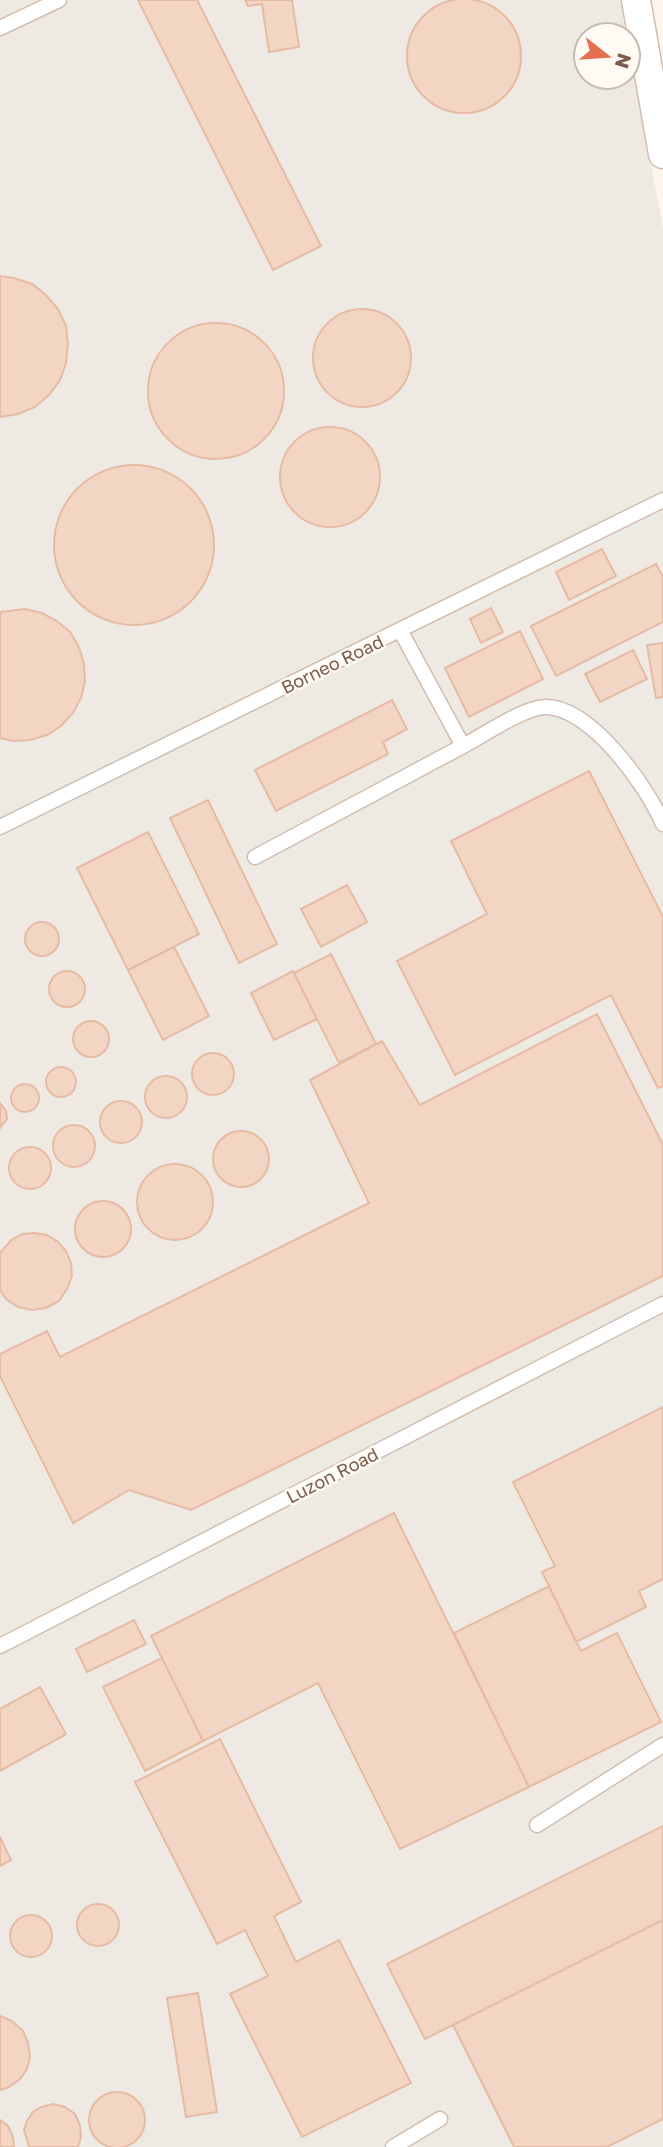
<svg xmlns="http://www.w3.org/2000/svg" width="663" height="2147" font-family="'Golos Text',sans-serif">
<rect width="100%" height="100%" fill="#fdf6ec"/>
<path fill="#efe9e4" d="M 0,0 L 620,0 L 626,35 L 586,35 L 586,77 L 628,77 L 628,43 L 663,228 L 663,2147 L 0,2147 Z"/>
<path fill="#f3d5c3" stroke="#e6bba3" stroke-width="2" d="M407 56a57 57 0 1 1 114 0a57 57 0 1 1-114 0Z
M 138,0 L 197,0 L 321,246 L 273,270 Z
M 245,0 L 292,0 L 299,47 L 269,52 L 262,4 L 248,6 Z
M 0,276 L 14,278 L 32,284 L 46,295 L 58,309 L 66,326 L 68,344 L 66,363 L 60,380 L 49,395 L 35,407 L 18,414 L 0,417 Z
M313 358a49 49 0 1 1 98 0a49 49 0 1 1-98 0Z
M148 391a68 68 0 1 1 136 0a68 68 0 1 1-136 0Z
M280 477a50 50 0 1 1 100 0a50 50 0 1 1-100 0Z
M54 545a80 80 0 1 1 160 0a80 80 0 1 1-160 0Z
M 602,549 L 616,576 L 569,600 L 556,572 Z
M 656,564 L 663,577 L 663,622 L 556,676 L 531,626 Z
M 491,608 L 503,632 L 481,643 L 470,619 Z
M 25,609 L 42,613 L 57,621 L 70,632 L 79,647 L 84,664 L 85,681 L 81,698 L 73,713 L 61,726 L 47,735 L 30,740 L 13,741 L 0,738 L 0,612 Z
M 520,631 L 543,679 L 469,717 L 445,668 Z
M 663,643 L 663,697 L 656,698 L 647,645 Z
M 633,650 L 647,679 L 600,702 L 585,674 Z
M 392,700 L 407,729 L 383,742 L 388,754 L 276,811 L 255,770 Z
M 589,771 L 663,917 L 663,1086 L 658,1088 L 611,995 L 455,1075 L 397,961 L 487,914 L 451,841 Z
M 208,800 L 277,944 L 239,963 L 170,818 Z
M 148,832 L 199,934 L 128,970 L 77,868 Z
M 347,885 L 367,922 L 321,947 L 301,909 Z
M25 939a17 17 0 1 1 34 0a17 17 0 1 1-34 0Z
M 174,947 L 209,1016 L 163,1040 L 128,970 Z
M 331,954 L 376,1044 L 339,1063 L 294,973 Z
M 293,971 L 317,1019 L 274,1040 L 251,993 Z
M49 989a18 18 0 1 1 36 0a18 18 0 1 1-36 0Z
M 597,1014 L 663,1145 L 663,1276 L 191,1510 L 129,1490 L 73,1523 L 0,1376 L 0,1354 L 47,1331 L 60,1357 L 369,1203 L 310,1080 L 382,1041 L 420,1105 Z
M73 1039a18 18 0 1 1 36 0a18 18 0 1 1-36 0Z
M192 1074a21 21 0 1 1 42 0a21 21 0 1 1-42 0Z
M46 1082a15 15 0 1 1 30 0a15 15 0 1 1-30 0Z
M145 1097a21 21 0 1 1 42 0a21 21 0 1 1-42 0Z
M11 1098a14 14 0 1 1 28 0a14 14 0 1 1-28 0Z
M100 1122a21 21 0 1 1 42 0a21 21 0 1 1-42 0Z
M 0,1103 L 6,1111 L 7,1119 L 0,1128 Z
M53 1146a21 21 0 1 1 42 0a21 21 0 1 1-42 0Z
M213 1159a28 28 0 1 1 56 0a28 28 0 1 1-56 0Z
M9 1168a21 21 0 1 1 42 0a21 21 0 1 1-42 0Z
M137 1202a38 38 0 1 1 76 0a38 38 0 1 1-76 0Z
M75 1229a28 28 0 1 1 56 0a28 28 0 1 1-56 0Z
M 35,1233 L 47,1235 L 58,1242 L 66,1251 L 71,1263 L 72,1276 L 67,1289 L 59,1301 L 46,1308 L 32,1310 L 18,1307 L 6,1299 L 0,1290 L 0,1253 L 11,1240 L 22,1234 Z
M 663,1407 L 663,1579 L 639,1591 L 646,1607 L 576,1642 L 542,1572 L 555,1566 L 513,1482 Z
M 394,1513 L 529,1787 L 400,1849 L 318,1683 L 203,1741 L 151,1636 Z
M 549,1586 L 581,1651 L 617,1633 L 661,1722 L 529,1787 L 454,1633 Z
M 134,1620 L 146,1644 L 87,1672 L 76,1649 Z
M 162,1658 L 203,1741 L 145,1771 L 103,1687 Z
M 40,1687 L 66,1734 L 0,1771 L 0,1709 Z
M 220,1739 L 301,1902 L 274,1916 L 296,1962 L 339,1940 L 411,2083 L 302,2137 L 230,1994 L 268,1976 L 245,1930 L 217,1944 L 135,1782 Z
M 663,1826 L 663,1920 L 425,2039 L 387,1964 Z
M 0,1837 L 11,1860 L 0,1866 Z
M77 1925a21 21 0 1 1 42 0a21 21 0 1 1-42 0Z
M10 1936a21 21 0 1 1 42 0a21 21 0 1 1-42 0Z
M 663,1920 L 663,2119 L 607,2147 L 514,2147 L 453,2025 Z
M 198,1993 L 217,2112 L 186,2117 L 167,1998 Z
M 0,2016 L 12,2021 L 23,2031 L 28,2043 L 30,2057 L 27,2069 L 20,2079 L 9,2087 L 0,2090 Z
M89 2120a28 28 0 1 1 56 0a28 28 0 1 1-56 0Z
M 53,2104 L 65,2107 L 75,2114 L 80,2125 L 81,2137 L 78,2147 L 29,2147 L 24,2130 L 27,2121 L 33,2112 L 41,2107 Z
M 0,2120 L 8,2126 L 13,2137 L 14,2147 L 0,2147 Z"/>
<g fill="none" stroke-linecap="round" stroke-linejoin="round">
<g stroke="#d1beb0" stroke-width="17">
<path id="service" d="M 0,28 L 59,0
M 400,630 L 463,746 C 482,736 525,707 545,707 C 590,706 647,786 663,824
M 0,827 L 663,500
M 255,857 L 463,746
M 0,1646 L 663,1304
M 537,1825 L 663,1745
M 393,2147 L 440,2119"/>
</g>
<g stroke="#d1beb0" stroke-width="31">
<path id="minor" d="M 636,0 L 663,154"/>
</g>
<use href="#service" stroke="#fff" stroke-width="14"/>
<use href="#minor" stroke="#fff" stroke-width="28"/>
</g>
<g text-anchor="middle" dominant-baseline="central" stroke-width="5" stroke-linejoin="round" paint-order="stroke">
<g font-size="18" fill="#7a5c4d" stroke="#fffaf3">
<text transform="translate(332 664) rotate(-26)">Borneo Road</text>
<text transform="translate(332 1475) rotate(-27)">Luzon Road</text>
</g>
</g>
<g transform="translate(607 56) rotate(107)"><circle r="33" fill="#fffaf3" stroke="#cabbb1" stroke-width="2"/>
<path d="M0-5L12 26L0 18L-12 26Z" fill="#e76f51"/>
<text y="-10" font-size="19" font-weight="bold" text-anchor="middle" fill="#7a5c4d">N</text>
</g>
</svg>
